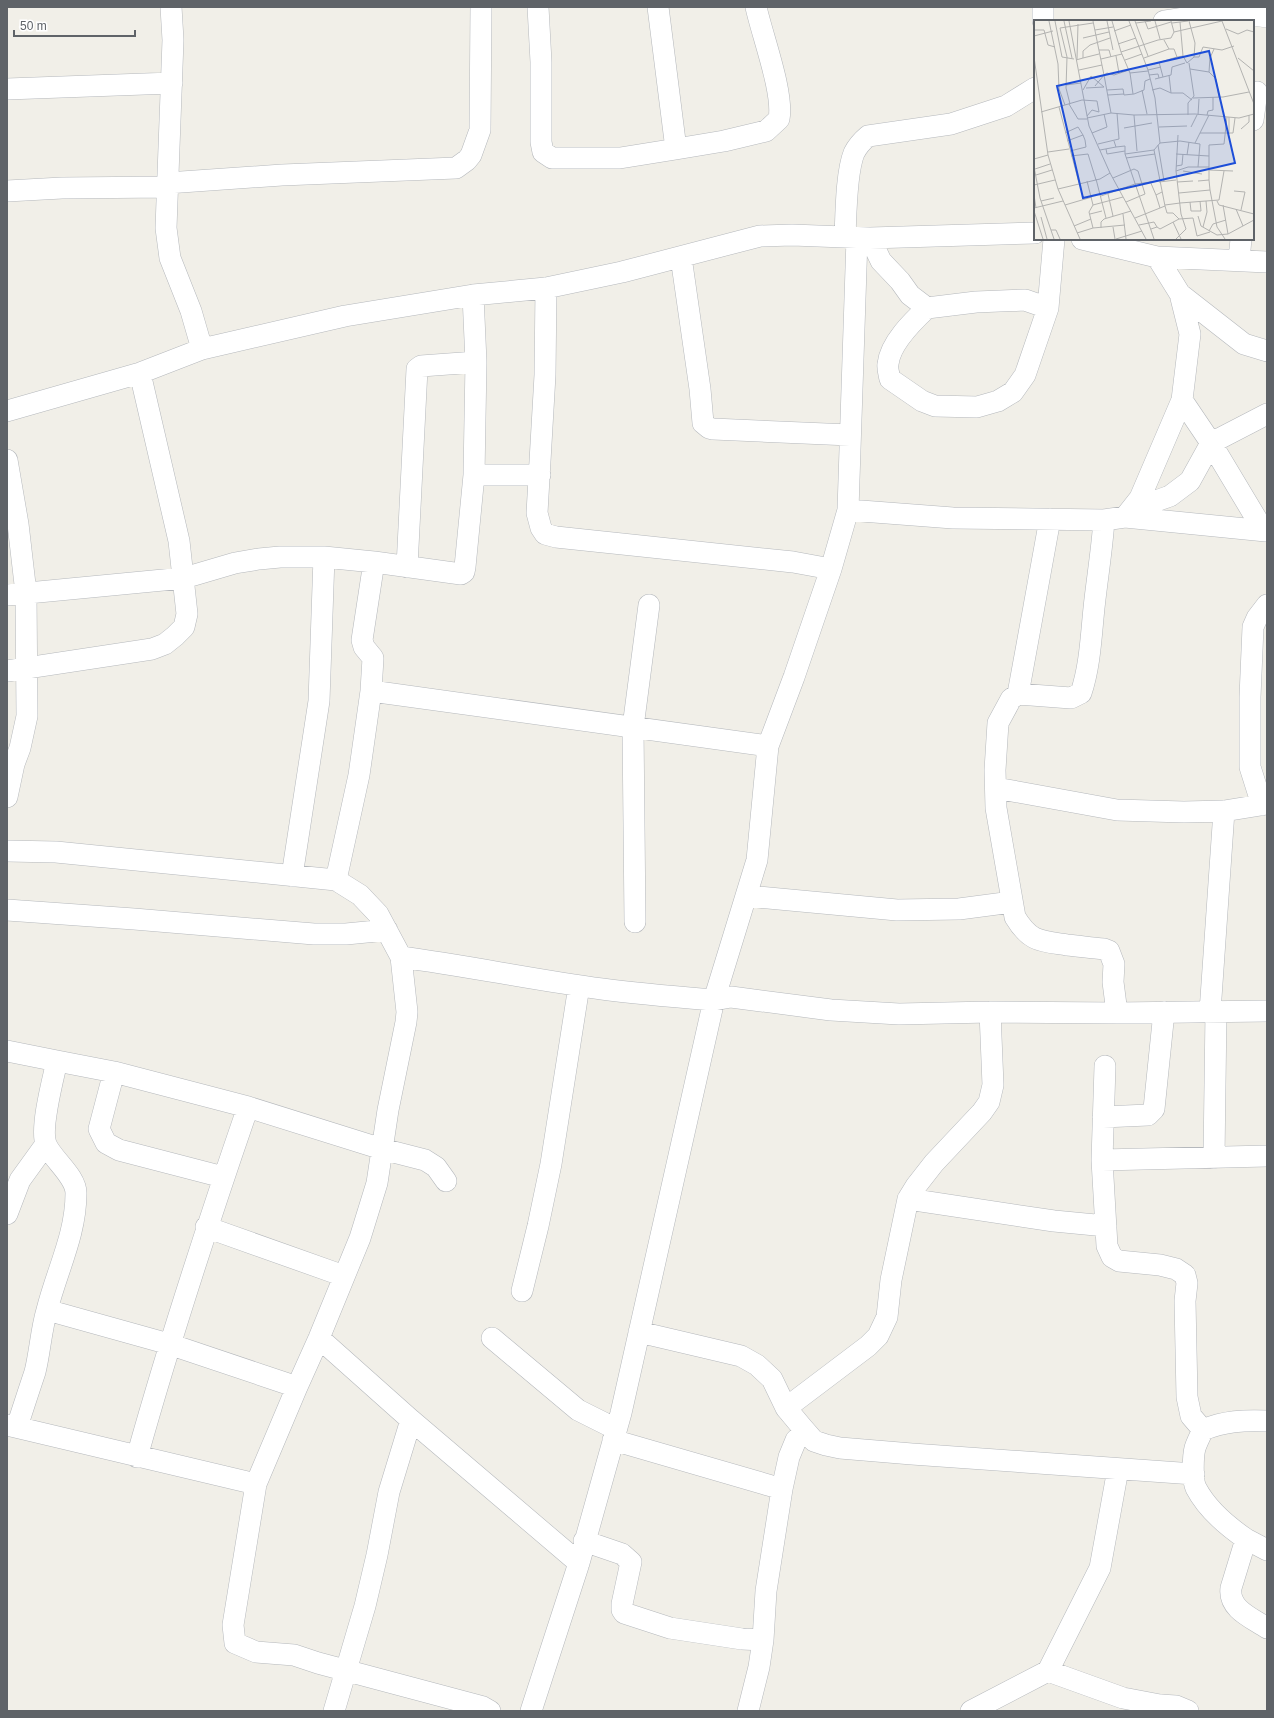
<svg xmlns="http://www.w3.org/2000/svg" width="1274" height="1718" font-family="Helvetica,sans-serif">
<rect width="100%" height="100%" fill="#f1efe8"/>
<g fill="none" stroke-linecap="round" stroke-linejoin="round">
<g stroke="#b5b8bc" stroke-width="22">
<path id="minor" d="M 171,7 L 173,40 L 166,228 L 170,258 L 191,311 L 202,349
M 538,7 L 541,62 L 541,142 L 543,152 L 552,158 L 620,158 L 676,149 L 658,7
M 1043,7 L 1043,21
M 1164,21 L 1228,11 L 1267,17
M 7,89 L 172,83
M 1253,120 L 1257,92
M 676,149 L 724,141 L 766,131 L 779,119 C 784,93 762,35 756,7
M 167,183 L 282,175 L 456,168 L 467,160 L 471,155 L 480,130 L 481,7
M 7,191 L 62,188 L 167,187
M 845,237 C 846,215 846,173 854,153 C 858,145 862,141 868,136 L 951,124 L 1006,106 L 1035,88
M 870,238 L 881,261 L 900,281 L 910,295 L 927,308 C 913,321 890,343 888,364 C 887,368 889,374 890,379 L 922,401 L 935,406 L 977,407 L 998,401 L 1013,392 L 1025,375 L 1048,308 L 1054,239
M 1082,239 L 1157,257 L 1267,262
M 681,257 L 700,389 L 703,423 L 709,428 L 713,429 L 850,435
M 1239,260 L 1241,239
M 546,288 L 545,375 L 537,513 L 541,528 L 545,534 L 556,537 L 793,562 L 831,569
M 1180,294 L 1244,344 L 1267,351
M 473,295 L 476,362 L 474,475
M 927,308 L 976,302 L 1025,300 L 1048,308
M 7,411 L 140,373 L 202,349 L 345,316 L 473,295 L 546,288 L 622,272 L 760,236 L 792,235 L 870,238 L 1035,233
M 7,460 L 18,524 L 26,593 L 27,716 L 20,748 L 14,764 L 7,797
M 540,475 L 474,475 L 465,567 L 464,572 L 461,574 L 374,562 L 362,640 L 364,647 L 373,658 L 371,691 L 359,775 L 336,880 L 360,895 L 378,914 L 401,957 C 468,966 535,980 602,989 C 639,994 677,997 714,1000 L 731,997 L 831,1010 L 899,1014 L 990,1012 L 1117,1013 L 1267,1011
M 1140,498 L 1156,501 L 1170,496 L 1190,481 L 1211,443 L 1267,414
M 848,510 L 953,518 L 1104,520 L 1125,517 L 1266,531 L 1259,523 L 1211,443 L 1182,400
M 1125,517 L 1140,498 L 1182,400 L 1190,334 L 1180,294 L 1157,257
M 1104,520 C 1102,550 1097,579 1094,608 C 1091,637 1090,666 1081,693 L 1071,698 L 1018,694 L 1011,699 L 998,723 L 995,770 L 996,808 L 1015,917 C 1030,942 1040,941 1067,945 C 1079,946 1091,948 1104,949 L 1109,951 L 1114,964 L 1113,982 L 1117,1013
M 407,567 L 417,369 L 421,366 L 476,362
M 7,595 L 184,578 L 235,563 L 259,559 L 280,557 L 324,557 L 374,562
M 7,671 L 152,649 L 165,644 L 175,636 L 184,627 L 187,614 L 179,541 L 140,373
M 371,691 L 768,746 L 794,677 L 831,569 L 848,510 L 857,238
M 1018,694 L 1050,519
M 996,788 L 1117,810 L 1184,812 L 1224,811 L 1267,804
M 1262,805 L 1250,767 L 1250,697 L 1253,627 L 1257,618 L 1267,605
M 7,851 L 56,852 L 336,880
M 292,876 L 319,701 L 324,557
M 747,896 L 897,910 L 959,909 L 1012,902
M 7,910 L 134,919 L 314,934 L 346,934 L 387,930
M 635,922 L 633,727 L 649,605
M 1210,1012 L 1224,811
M 7,1051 L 57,1061 C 53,1079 40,1128 46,1144 C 52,1159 76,1176 76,1193 C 76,1235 57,1270 47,1310 C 41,1330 40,1352 35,1372 C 29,1390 23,1408 17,1427
M 57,1061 L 114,1072 L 248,1107 L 382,1149 L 425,1160 L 436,1167 L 446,1181
M 1105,1066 L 1102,1160 L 1107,1246 L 1112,1257 L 1119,1261 L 1160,1265 L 1176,1269 L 1185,1275 L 1187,1283 L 1185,1301 L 1187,1397 L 1191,1416 L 1203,1430
M 114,1072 L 99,1129 L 106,1143 L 119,1150 L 223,1177
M 1103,1117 L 1148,1115 L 1154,1109 L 1164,1012
M 1214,1158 L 1216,1012
M 1102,1160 L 1267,1156
M 908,1199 L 1054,1221 L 1106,1226
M 7,1214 L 20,1180 L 46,1144
M 206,1227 L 344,1276
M 522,1291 L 538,1226 L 551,1164 L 579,986
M 47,1310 L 169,1344 L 297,1387 L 319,1338 L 360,1238 L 377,1183 L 388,1110 L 406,1022 L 407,1012 L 401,957
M 639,1332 L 741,1356 L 757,1365 L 772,1379 L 786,1408 L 801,1426 L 814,1441 L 826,1445 L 840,1448 L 912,1454 L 1194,1474
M 319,1338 L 411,1420 L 579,1563
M 492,1338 L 578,1410 L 616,1429
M 786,1408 L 868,1346 L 878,1336 L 887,1317 L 891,1280 L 908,1199 L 916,1186 L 934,1163 L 982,1112 L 989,1102 L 993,1085 L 990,1012
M 1267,1421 C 1244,1420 1224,1421 1203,1430 C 1200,1436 1197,1442 1195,1448 C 1193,1456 1192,1480 1196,1488 C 1207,1509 1227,1526 1246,1539 L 1231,1588 C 1228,1609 1252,1618 1267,1628
M 7,1425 L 256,1484 L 233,1625 L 235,1643 L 256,1652 L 294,1655 L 318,1663 L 483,1707 L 490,1711
M 613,1440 L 782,1489
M 137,1457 C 170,1339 208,1223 248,1107
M 256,1484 L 297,1387
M 1246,1539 L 1267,1550
M 584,1541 L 622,1554 L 631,1562 L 622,1604 L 622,1610 L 624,1613 L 670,1628 L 742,1639 L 763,1640
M 1048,1671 L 1123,1698 L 1160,1705 L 1176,1706 L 1188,1711
M 334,1711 L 365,1606 L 377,1555 L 389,1492 L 411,1420
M 531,1711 L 579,1563 L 621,1413 L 714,1000 L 757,860 L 768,746
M 748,1711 L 759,1667 L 763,1640 L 766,1591 L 782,1489 L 789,1457 L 796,1440 L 805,1431
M 971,1711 L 1048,1671 L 1100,1568 L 1118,1469"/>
</g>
<use href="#minor" stroke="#fff" stroke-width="21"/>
</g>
<g transform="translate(1034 20)">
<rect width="220" height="220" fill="#f1efe8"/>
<path fill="none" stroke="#b3b3b1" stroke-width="1" d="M 15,1 L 24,44 L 25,69 L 31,85M 21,1 L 28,37 L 40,39M 30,1 L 38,38M 35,1 L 55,106 L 76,153 L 112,219M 59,1 L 70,55 L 73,53 L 80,55 L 95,50M 73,1 L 79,30M 78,1 L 87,32 L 124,20 L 137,18 L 140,12 L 137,1M 101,1 L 114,36M 111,1 L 114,9 L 137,2M 121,1 L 126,19M 155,1 L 161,23 L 160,37M 188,1 L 220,84M 146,2 L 149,36M 102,3 L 117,1M 138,3 L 154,1M 26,8 L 33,37 L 32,68 L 36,84M 26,8 L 59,3M 192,9 L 204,14 L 213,10 L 220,12M 0,10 L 10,10 L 14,25 L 21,27M 61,10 L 79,7M 80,11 L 97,5M 140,12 L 188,1M 0,16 L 19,11M 49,18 L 75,12M 130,20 L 135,29 L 140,29 L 143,37 L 149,36 L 153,43 L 160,37 L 165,37 L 169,27 L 188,30 L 200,26M 84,24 L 102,18M 65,30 L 75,30 L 77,37M 87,32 L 96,53 L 99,74M 82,36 L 85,53M 0,37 L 14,135 L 24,169 L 46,219M 49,38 L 65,34M 110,38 L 135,29M 204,38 L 220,51M 43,39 L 44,4M 67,39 L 88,34M 42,40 L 49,38 L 49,31 L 56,25 L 76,18M 91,40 L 108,34M 125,42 L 129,57M 120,44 L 143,37M 156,49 L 175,52 L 182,59 L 185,77M 45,50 L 68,45M 114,50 L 127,47M 175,52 L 176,38 L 180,29M 96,53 L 114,51M 115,55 L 124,54 L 125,58M 135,55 L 137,73M 121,59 L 137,55 L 138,47 L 151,43M 32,65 L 47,63M 61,66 L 70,55 L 77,93M 52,68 L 70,67M 49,70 L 57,56 L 70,67M 73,70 L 89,69 L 90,75 L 100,74 L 110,70 L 111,61 L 116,59M 108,70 L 113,94M 118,70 L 126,68 L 137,73 L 149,73 L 158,80M 74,75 L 90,74M 159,78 L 189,77 L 215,72M 35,84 L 44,99 L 53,99M 25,87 L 45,163M 7,92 L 48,80 L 63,81 L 65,92 L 58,90 L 53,96M 100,95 L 161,94 L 205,98 L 220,94M 154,95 L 154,83 L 160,76 L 155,43M 164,95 L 165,79M 173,95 L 174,91 L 179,90 L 179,77M 53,98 L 77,93 L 100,95 L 103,131M 125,107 L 153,106M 157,107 L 163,95M 90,108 L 118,103M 207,109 L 215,102 L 215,95M 31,113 L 44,107 L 49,115M 58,113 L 73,107 L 70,94M 166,113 L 199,113 L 201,98M 195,114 L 195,97M 33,121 L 49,115 L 51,120 L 52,127 L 36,131M 80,121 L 82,127 L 91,126 L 91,134 L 120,130 L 126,123 L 121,78 L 114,50 L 95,1M 126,123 L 146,121 L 166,124 L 164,147M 161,123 L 175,95M 64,124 L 85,119 L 83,93M 124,125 L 130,161M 72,129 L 73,134 L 91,131M 66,130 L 82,127M 120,130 L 131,186M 14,132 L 35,129M 91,134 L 120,219M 142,134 L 175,136M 153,135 L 155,122M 37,136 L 54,134 L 62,160M 92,138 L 121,134M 0,139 L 14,135M 142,146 L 148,145 L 149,134M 0,147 L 6,178 L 20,219M 1,149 L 16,144M 175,150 L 199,151M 142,151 L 144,115M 149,151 L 168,154M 2,155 L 18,150M 79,158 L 100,149 L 104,151 L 111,174 L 92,182M 62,159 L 72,198M 175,160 L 175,125 L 190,124 L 193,97M 53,161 L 59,185 L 55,192 L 59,208M 116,161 L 122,175M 125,162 L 142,160M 143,162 L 159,161M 0,165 L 21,160M 24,169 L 66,159 L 76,153M 176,170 L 183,207 L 191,219M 200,171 L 211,172 L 207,190M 145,173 L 176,170 L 175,160 L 164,161M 74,174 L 79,196M 0,175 L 2,188M 67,176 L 101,164 L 125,161M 7,181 L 20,178M 183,181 L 185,185 L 220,194M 156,182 L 157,191 L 167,191 L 166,181M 146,183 L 185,180 L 190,151M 31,185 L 58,177M 59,185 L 89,177M 131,185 L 146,183M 189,185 L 194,214M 0,188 L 29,181M 126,188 L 122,175 L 128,172M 202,189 L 209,206M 0,191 L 9,219M 56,194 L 68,191M 89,194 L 92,219M 164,196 L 167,206 L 183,215 L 194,214 L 220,200M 7,197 L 13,219M 101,198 L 131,186 L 133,193 L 139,193 L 145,199 L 159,198 L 163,216 L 176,212M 139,202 L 147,219M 105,205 L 120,202 L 123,207M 40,206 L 57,199M 79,207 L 81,219M 169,207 L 173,192 L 172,181M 67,208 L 67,202 L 70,199 L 97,191M 117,209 L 123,207 L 126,209 L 145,199M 17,210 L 22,210 L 26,219M 175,211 L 179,204 L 192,200M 43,213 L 59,208 L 91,205M 82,219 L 108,211M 142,219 L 152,209 L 147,194 L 142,151 L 154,147 L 175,147"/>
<path fill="#1d4ed8" fill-opacity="0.15" stroke="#1d4ed8" stroke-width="2" d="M 175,31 L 201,143 L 49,178 L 23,66 Z"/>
<rect width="220" height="220" fill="none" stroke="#5f6368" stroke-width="2"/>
</g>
<rect width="1274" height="1718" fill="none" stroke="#5f6368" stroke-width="16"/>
<path d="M14 30v6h121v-6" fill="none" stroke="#5f6368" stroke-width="2"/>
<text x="20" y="30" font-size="12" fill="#5f6368" stroke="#ffffff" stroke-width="3" paint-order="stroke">50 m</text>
</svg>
